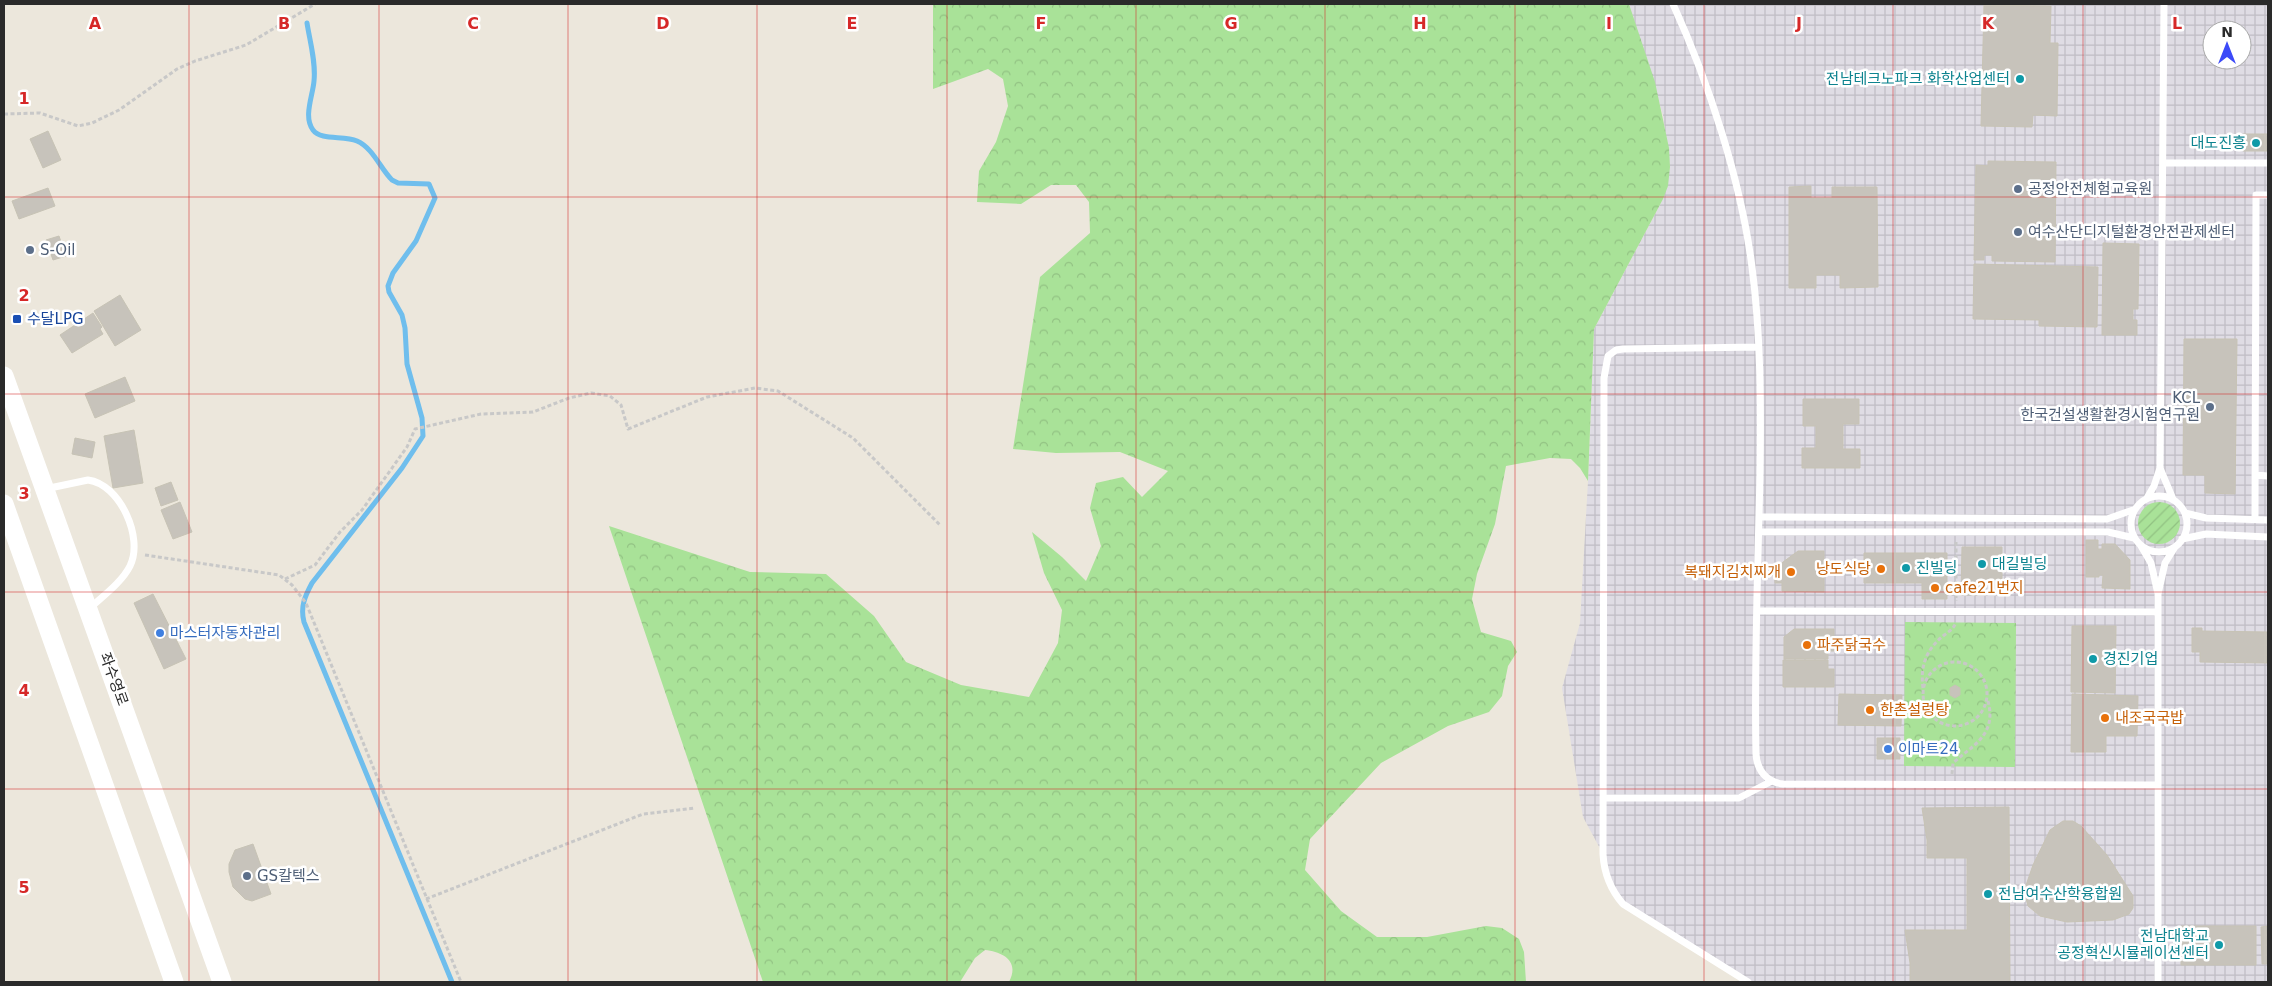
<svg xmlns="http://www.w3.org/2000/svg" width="2272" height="986" font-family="'DejaVu Sans','Noto Sans KR',sans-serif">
<defs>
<pattern id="industrial-grid" width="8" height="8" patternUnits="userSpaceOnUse" patternTransform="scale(1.25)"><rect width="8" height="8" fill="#dfdce4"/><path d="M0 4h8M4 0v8" fill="none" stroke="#c0bdc4"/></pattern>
<pattern id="forest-crowns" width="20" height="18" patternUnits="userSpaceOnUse" patternTransform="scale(1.25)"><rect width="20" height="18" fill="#a9e298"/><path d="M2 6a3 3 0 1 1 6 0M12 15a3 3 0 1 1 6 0" fill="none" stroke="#92c283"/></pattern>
<pattern id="garden-furrows" width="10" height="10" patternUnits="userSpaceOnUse" patternTransform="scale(1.25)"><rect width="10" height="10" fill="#a9e298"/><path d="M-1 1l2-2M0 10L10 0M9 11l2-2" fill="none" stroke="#92c283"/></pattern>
</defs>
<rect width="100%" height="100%" fill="#ece7dc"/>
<path fill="url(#industrial-grid)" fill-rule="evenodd" d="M 1629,4 L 2268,4 L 2268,982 L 1748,982 L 1617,897 L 1603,854 L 1583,817 L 1562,688 L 1580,623 L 1588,481 L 1594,329 L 1663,199 L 1670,167 L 1663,115 ZM 2212,30 L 2242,30 L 2242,60 L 2212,60 Z"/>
<path fill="url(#forest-crowns)" d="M 933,4 L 1629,4 L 1655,82 L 1669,148 L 1670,167 L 1668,186 L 1663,199 L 1594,329 L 1588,481 L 1580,468 L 1571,459 L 1550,458 L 1506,466 L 1495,524 L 1477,574 L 1472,599 L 1481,632 L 1511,641 L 1517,652 L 1508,666 L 1502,696 L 1489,712 L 1448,726 L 1381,763 L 1310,839 L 1305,870 L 1341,911 L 1377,937 L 1427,937 L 1486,926 L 1502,928 L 1519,939 L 1524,952 L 1526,982 L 1009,982 C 1020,961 1003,952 985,950 L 975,958 L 960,982 L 763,982 L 609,526 L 750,572 L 826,574 L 874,616 L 906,662 L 961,685 L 1029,697 L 1058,643 L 1062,610 L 1044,573 L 1032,532 L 1062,557 L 1086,581 L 1101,546 L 1090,508 L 1096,483 L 1123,477 L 1142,497 L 1168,471 L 1120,452 L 1056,453 L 1013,449 L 1040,277 L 1090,233 L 1089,202 L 1076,185 L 1051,185 L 1021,204 L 977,202 L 979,171 L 996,142 L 1008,106 L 1003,79 L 988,69 L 933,89 Z
M 1905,622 L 2016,623 L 2015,767 L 1904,766 Z"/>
<path fill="url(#garden-furrows)" d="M2138 523a21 21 0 1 1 42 0a21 21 0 1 1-42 0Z"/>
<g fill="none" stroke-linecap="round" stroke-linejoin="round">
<path stroke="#6fbeed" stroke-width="5" d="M 307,23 C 310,42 316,62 314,81 C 313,95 303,117 313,130 C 321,141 344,135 357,141 C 373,148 380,168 392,180 L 398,183 L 429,184 L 435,198 L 416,241 L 393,273 L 388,286 L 389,292 L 402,315 L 405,328 L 407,364 L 422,418 L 423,436 L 402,468 L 312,583 C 305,596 300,607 304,622 L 452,982"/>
</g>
<path fill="#c7c3bb" stroke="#c7c3b5" d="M 1984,5 L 2051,6 L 2050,43 L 2058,43 L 2057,116 L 2033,115 L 2032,127 L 1981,126 Z
M 48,131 L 61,160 L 43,168 L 30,139 Z
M 2243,134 L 2268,134 L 2268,151 L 2243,151 Z
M 1988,161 L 2056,162 L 2055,262 L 1992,261 L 1992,255 L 1984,255 L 1984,260 L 1974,260 L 1976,165 L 1988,166 Z
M 1811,186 L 1811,198 L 1832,198 L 1832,187 L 1877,187 L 1878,287 L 1840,288 L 1840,275 L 1816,275 L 1816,288 L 1789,288 L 1789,187 Z
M 48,188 L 55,206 L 19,219 L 12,201 Z
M 59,236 L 66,256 L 53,260 L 46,240 Z
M 2103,243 L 2139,244 L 2138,309 L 2133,309 L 2133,320 L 2137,320 L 2137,335 L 2102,335 Z
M 1974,264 L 2098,267 L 2097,327 L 2039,326 L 2039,320 L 1973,319 Z
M 120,295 L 141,330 L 115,346 L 94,311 Z
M 93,313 L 102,327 L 100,329 L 103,334 L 72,353 L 60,335 Z
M 2184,339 L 2237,339 L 2235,494 L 2205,493 L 2205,475 L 2183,475 Z
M 125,377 L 135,401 L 95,418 L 85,394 Z
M 1803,399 L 1859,399 L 1859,424 L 1843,424 L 1843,449 L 1860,449 L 1860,468 L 1802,468 L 1802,448 L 1816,448 L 1816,426 L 1803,426 Z
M 134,430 L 143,483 L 113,488 L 104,436 Z
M 75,438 L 95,442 L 92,458 L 72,454 Z
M 171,482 L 178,500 L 161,506 L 155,488 Z
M 180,502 L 192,532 L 173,539 L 161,510 Z
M 2086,540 L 2098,540 L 2098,549 L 2102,549 L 2102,544 L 2115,544 L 2130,560 L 2130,589 L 2102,588 L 2103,575 L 2099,575 L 2099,577 L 2086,577 Z
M 1962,547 L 2002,547 L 2002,580 L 1986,580 L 1986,595 L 1961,595 Z
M 1798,551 L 1824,551 L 1824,592 L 1782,591 L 1782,583 L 1775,583 L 1775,568 Z
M 1864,553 L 1947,553 L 1947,599 L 1922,599 L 1922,583 L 1864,583 Z
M 153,594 L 186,659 L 164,669 L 134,603 Z
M 2072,626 L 2116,626 L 2115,693 L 2071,692 Z
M 2192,628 L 2202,628 L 2202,631 L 2268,632 L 2267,663 L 2200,662 L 2200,652 L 2192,652 Z
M 1794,629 L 1834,629 L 1834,651 L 1828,651 L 1828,659 L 1784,659 L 1784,637 Z
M 1783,660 L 1828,660 L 1828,669 L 1834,669 L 1834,687 L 1783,687 Z
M 1955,685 L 1960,688 L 1960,695 L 1955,698 L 1950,695 L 1950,688 Z
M 1839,694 L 1902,695 L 1901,726 L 1838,725 Z
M 2072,694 L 2138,696 L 2137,736 L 2106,736 L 2106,752 L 2071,752 Z
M 1877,738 L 1900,738 L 1900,759 L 1877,759 Z
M 2009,807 L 2010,982 L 1910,982 L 1910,963 L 1905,930 L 1967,930 L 1967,858 L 1927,858 L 1927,840 L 1922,808 Z
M 2063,821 L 2073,821 L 2081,826 L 2107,855 L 2133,896 L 2133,908 L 2129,914 L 2113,920 L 2067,922 L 2040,916 L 2028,906 L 2024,891 L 2033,865 L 2050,830 Z
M 253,844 L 271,894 L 252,901 L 245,899 L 233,887 L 229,872 L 229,864 L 235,850 Z
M 2181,926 L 2256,926 L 2256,965 L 2181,965 Z
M 2268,926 L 2268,964 L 2262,964 L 2261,927 Z"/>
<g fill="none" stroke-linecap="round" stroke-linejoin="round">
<path stroke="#c8c8c8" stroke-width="3" stroke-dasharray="4 2.5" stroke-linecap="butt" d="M 4,114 L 40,113 L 78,126 L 92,123 L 119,110 L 177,69 L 195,61 L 246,45 L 315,4
M 1956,542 L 1956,601
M 145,555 L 279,575 L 292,585 L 306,603 L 461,982
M 285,579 L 315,565 L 340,532 L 362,510 L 407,447 L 415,429 L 481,414 L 533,412 L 569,398 L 591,393 L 610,396 L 621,405 L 628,429 L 707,397 L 755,388 L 778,391 L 853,438 L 940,525
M1923 694a32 32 0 1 1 64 0a32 32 0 1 1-64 0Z
M 1923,688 C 1920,666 1926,650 1943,636 C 1948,632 1954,629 1956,622
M 1952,774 L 1953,763 C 1973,745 1997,735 1988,701
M 426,899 L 643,814 L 695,808"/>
<path stroke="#fff" stroke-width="7" d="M 1673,4 C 1709,83 1741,181 1752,267 C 1761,336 1761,406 1760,474 C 1758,568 1754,661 1756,754 C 1757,771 1767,782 1783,784 L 2158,785
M 2163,163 L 2268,163
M 2160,468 L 2164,4
M 2255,475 L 2268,476
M 45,489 L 88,480 C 120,484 144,538 130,566 C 122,582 103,596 90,608
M2131 524a28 28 0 1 1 56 0a28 28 0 1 1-56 0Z
M 2147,498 L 2154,486 L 2160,468 L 2173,499
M 2185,513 L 2206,518 L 2268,520
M 1759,517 L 2107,519 L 2133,510
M 2255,519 L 2256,195 L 2268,195
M 1759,532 L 2108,532 L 2134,538
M 2182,539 L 2206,534 L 2268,537
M 2141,546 L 2151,563 L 2158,594 L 2165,563 L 2175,547
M 2158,594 L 2158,982
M 1758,611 L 2158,612
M 1603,798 L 1739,798 L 1772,781
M 1748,982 L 1623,904 C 1610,889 1604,873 1603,854 L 1604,378 L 1608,356 L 1616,350 L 1623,349 L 1758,347"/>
<path stroke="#fff" stroke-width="19" d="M 4,376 L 222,982
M 4,504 L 174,982"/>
</g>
<path fill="none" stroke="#d62828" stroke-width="1" stroke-opacity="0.55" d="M 189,4 L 189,982M 379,4 L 379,982M 568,4 L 568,982M 757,4 L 757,982M 947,4 L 947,982M 1136,4 L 1136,982M 1325,4 L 1325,982M 1515,4 L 1515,982M 1704,4 L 1704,982M 1893,4 L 1893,982M 2083,4 L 2083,982M 4,197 L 2268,197M 4,394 L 2268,394M 4,592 L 2268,592M 4,789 L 2268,789"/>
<g fill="#0f9aa8" stroke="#fff" stroke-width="2">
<circle cx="2020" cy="79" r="5"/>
<circle cx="2256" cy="143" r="5"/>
<circle cx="1982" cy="564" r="5"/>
<circle cx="1906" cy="568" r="5"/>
<circle cx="2093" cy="659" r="5"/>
<circle cx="1988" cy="894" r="5"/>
<circle cx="2219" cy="945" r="5"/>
</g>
<g fill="#5c6f8a" stroke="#fff" stroke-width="2">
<circle cx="2018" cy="189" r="5"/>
<circle cx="2018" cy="232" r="5"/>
<circle cx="30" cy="250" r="5"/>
<circle cx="2210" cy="407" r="5"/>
<circle cx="247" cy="876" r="5"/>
</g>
<rect fill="#1a4fb4" stroke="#fff" stroke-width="2" x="12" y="314" width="10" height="10" rx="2.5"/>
<g fill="#e8710a" stroke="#fff" stroke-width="2">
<circle cx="1881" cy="569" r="5"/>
<circle cx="1791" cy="572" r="5"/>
<circle cx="1935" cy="588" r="5"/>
<circle cx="1807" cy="645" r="5"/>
<circle cx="1870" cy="710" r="5"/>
<circle cx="2105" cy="718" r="5"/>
</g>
<g fill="#3f7fe0" stroke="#fff" stroke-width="2">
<circle cx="160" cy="633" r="5"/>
<circle cx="1888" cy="749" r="5"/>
</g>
<g text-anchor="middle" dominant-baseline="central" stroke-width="5" stroke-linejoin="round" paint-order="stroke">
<g font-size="15" fill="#0d838f" stroke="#fff" text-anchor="start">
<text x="2010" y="79" text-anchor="end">전남테크노파크 화학산업센터</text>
<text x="2246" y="143" text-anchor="end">대도진흥</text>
<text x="1992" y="564">대길빌딩</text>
<text x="1916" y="568">진빌딩</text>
<text x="2103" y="659">경진기업</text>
<text x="1998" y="894">전남여수산학융합원</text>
<text x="2209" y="936" text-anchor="end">전남대학교<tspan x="2209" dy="17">공정혁신시뮬레이션센터</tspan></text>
</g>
<g font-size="15" fill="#4e5e75" stroke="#fff" text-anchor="start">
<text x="2028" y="189">공정안전체험교육원</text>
<text x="2028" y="232">여수산단디지털환경안전관제센터</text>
<text x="40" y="250">S-Oil</text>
<text x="2200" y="398" text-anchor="end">KCL<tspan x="2200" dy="17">한국건설생활환경시험연구원</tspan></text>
<text x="257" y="876">GS칼텍스</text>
</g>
<g font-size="15" fill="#164399" stroke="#fff" text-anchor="start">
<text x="27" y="319">수달LPG</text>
</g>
<g font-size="15" fill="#c56008" stroke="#fff" text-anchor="start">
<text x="1871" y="569" text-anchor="end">낭도식당</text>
<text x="1781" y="572" text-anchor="end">복돼지김치찌개</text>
<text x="1945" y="588">cafe21번지</text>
<text x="1817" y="645">파주닭국수</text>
<text x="1880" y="710">한촌설렁탕</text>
<text x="2115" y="718">내조국국밥</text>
</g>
<g font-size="15" fill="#366cbe" stroke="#fff" text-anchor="start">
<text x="170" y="633">마스터자동차관리</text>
<text x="1898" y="749">이마트24</text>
</g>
<g font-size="15" fill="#2a2a2a" stroke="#fff">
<text transform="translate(114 679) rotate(70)">좌수영로</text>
</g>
</g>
<g font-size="16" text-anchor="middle" font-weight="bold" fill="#d62828" stroke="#fff" stroke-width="5" stroke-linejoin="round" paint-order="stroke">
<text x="95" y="29">A</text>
<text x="284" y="29">B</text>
<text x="473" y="29">C</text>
<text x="663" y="29">D</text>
<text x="852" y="29">E</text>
<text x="1041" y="29">F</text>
<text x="1231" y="29">G</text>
<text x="1420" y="29">H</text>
<text x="1609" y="29">I</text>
<text x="1799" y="29">J</text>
<text x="1988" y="29">K</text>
<text x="2177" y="29">L</text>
<text x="24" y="104">1</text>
<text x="24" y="301">2</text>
<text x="24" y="499">3</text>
<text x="24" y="696">4</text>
<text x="24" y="893">5</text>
</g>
<rect width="2272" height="986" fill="none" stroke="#2a2a2a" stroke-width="10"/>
<g transform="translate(2227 45)"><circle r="24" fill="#ffffff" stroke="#aaaaaa"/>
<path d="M0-4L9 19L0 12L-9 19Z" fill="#3c4af8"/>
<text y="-8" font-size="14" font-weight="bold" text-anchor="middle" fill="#2a2a2a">N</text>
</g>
</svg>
